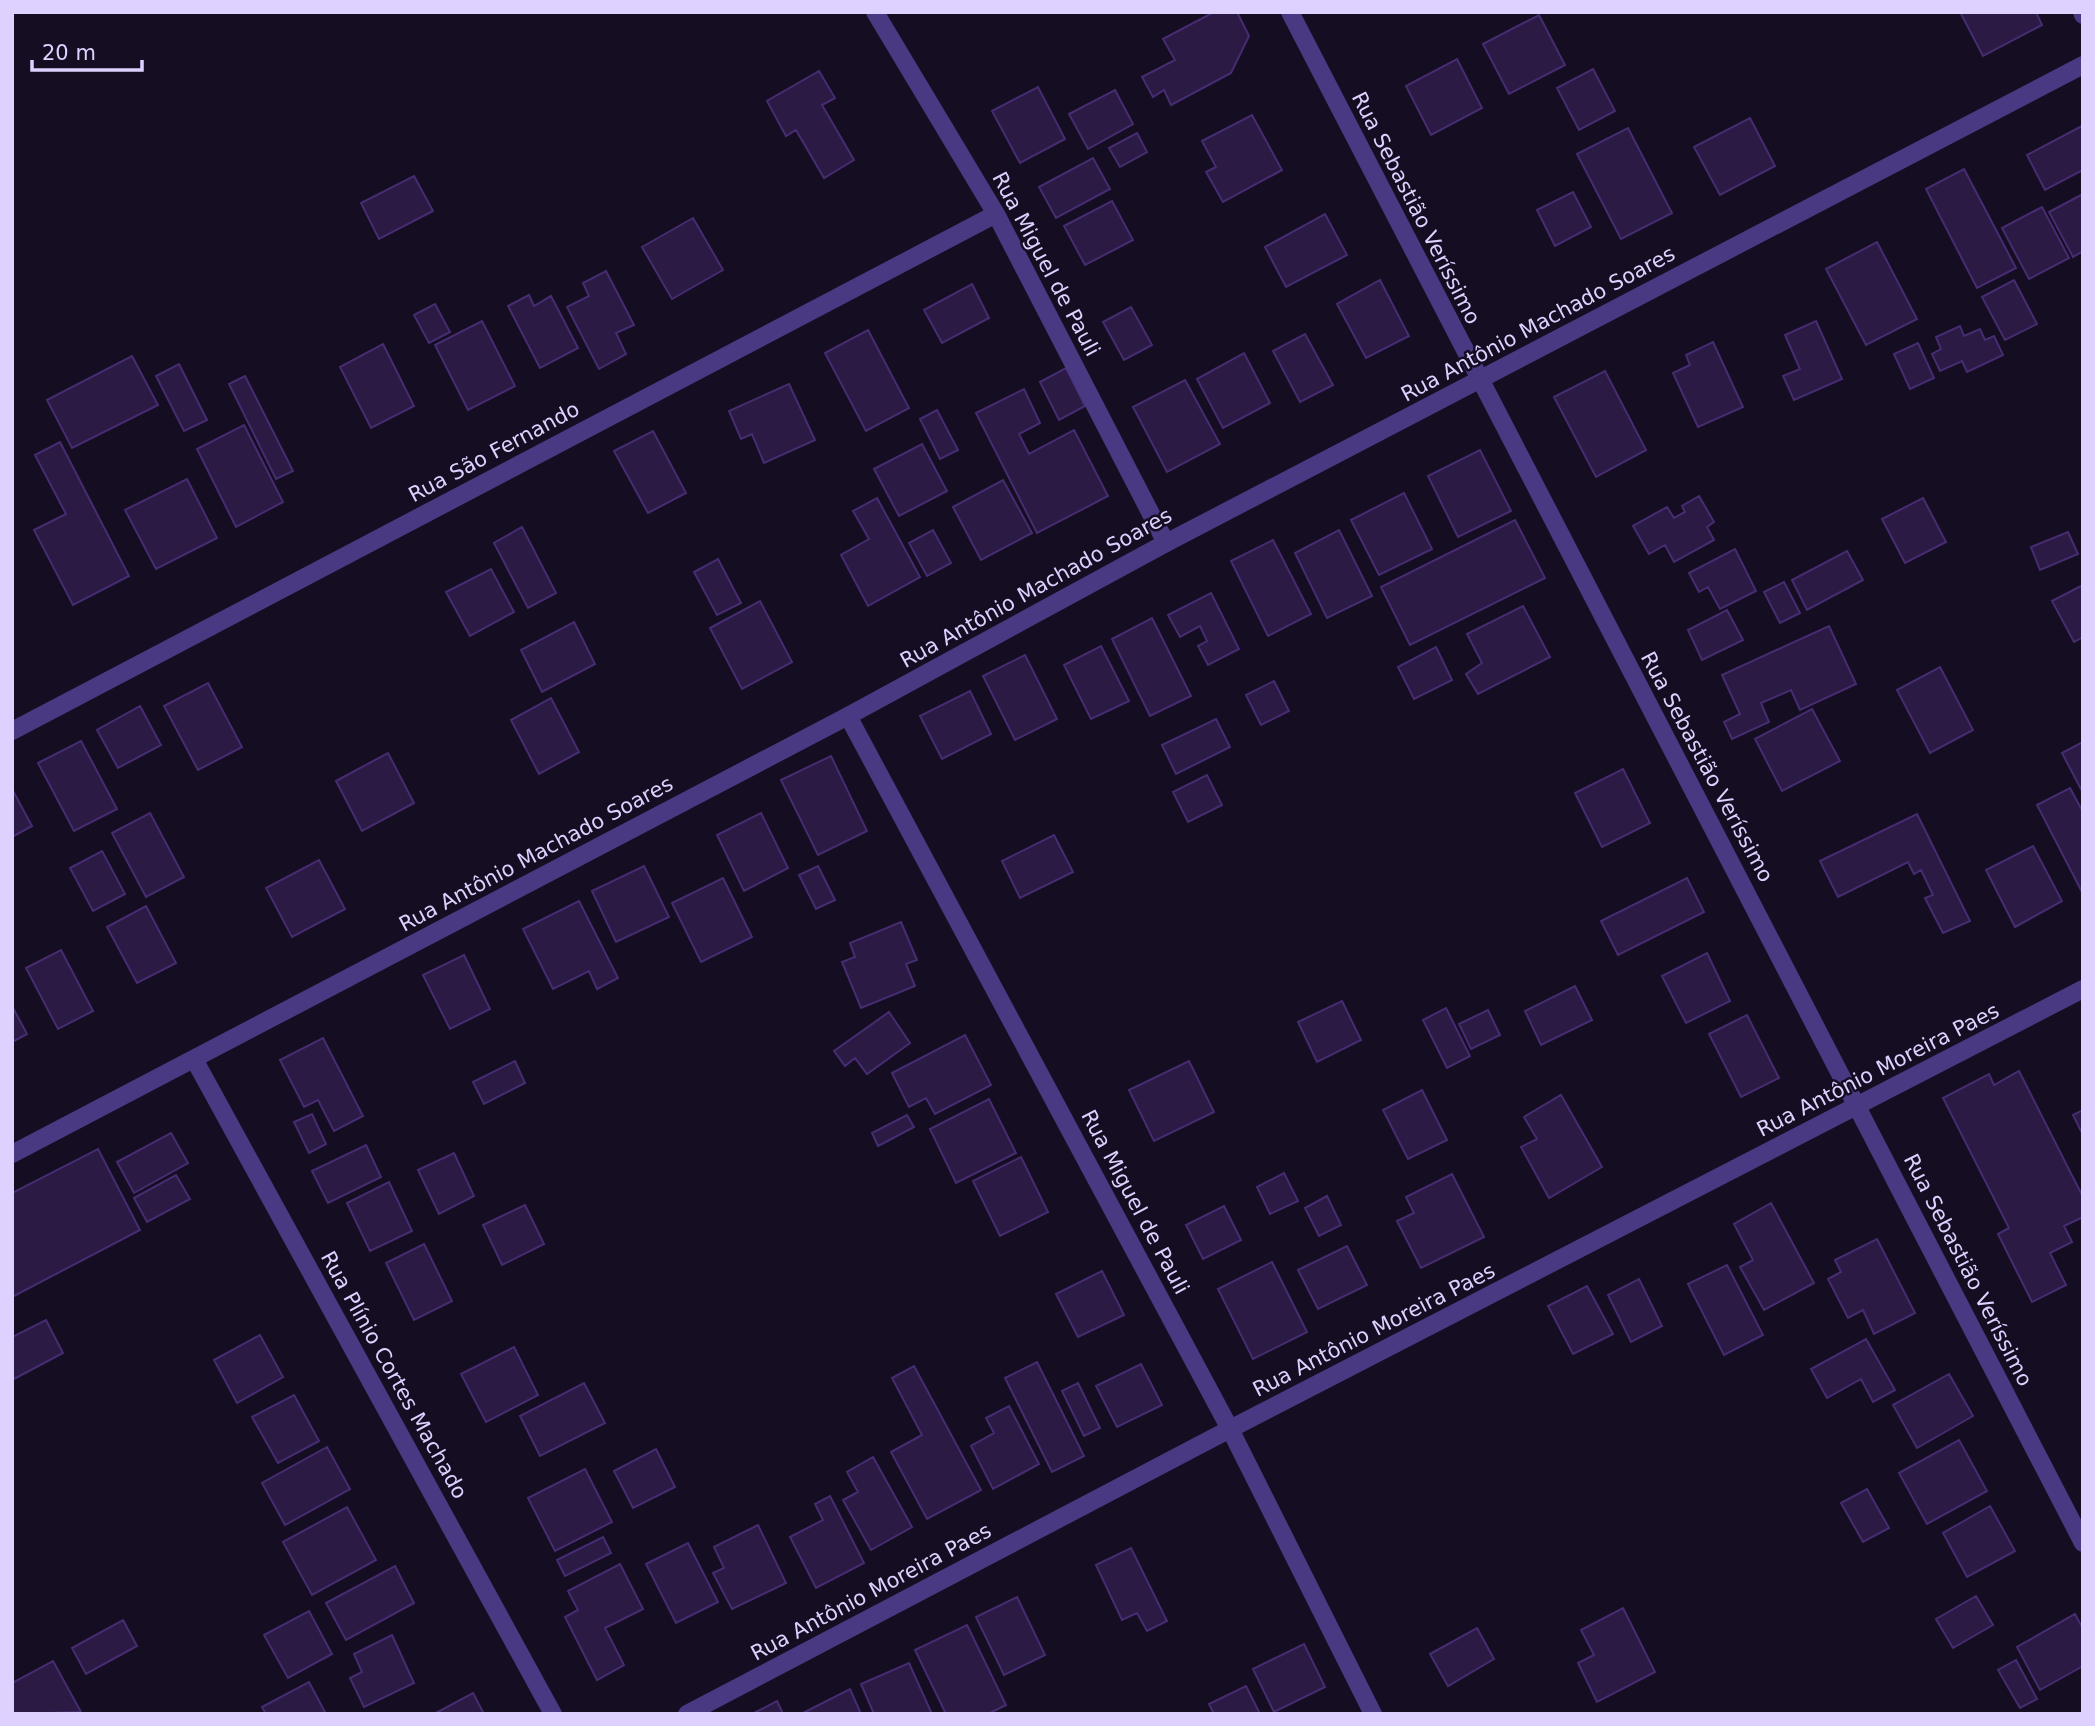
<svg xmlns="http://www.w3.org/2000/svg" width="2095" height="1726" font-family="'DejaVu Sans',sans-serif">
<rect width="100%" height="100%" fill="#150e23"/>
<path fill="#2a1a44" stroke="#462c70" stroke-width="2" d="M 1214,12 L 1237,12 L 1249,36 L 1231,73 L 1171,105 L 1164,90 L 1153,97 L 1142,77 L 1175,60 L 1163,39 Z
M 1960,12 L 2036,12 L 2042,25 L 1983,56 Z
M 1539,15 L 1565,65 L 1509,94 L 1483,44 Z
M 1457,59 L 1482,108 L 1431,135 L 1406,86 Z
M 1593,69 L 1615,111 L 1579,130 L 1557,88 Z
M 819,71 L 835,98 L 822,105 L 854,160 L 824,178 L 796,130 L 786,136 L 767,101 Z
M 1038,87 L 1065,139 L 1020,163 L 992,111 Z
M 1115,90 L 1133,124 L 1088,149 L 1069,114 Z
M 1252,115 L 1282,170 L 1223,202 L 1206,172 L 1216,167 L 1202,141 Z
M 1750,118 L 1775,166 L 1720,195 L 1694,147 Z
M 2082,126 L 2083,170 L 2045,190 L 2027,155 Z
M 1628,128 L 1672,213 L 1621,239 L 1577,154 Z
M 1137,133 L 1147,152 L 1120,167 L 1109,148 Z
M 1093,158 L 1110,189 L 1056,218 L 1039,187 Z
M 1964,169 L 2016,268 L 1977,288 L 1926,189 Z
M 414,176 L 433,211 L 379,239 L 361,203 Z
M 1573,192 L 1591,227 L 1555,246 L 1537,210 Z
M 2083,194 L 2083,251 L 2073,257 L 2049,212 Z
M 1112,201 L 1133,240 L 1085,265 L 1064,226 Z
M 2042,207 L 2069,258 L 2029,279 L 2002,228 Z
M 1325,214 L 1347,255 L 1286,287 L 1265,247 Z
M 693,218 L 723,270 L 672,299 L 642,247 Z
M 1877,242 L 1917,319 L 1866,345 L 1826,269 Z
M 606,271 L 634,325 L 616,333 L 626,354 L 599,369 L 567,307 L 589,296 L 583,283 Z
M 1380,280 L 1409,336 L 1366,358 L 1337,304 Z
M 2014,280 L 2037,324 L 2005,340 L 1982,297 Z
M 972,284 L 989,318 L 942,343 L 924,310 Z
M 529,295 L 534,306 L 551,296 L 578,348 L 540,368 L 508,306 Z
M 435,304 L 450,332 L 429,343 L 414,315 Z
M 1131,307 L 1152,345 L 1124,360 L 1103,322 Z
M 482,321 L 515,386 L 468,410 L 435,345 Z
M 1816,321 L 1842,379 L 1794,400 L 1783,376 L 1800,369 L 1785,335 Z
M 1960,326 L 1964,336 L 1980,329 L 1985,340 L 1994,336 L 2003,355 L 1967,372 L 1962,361 L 1940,371 L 1932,354 L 1941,349 L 1936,337 Z
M 868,330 L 909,408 L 866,431 L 825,353 Z
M 1305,334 L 1333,385 L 1300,402 L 1273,351 Z
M 1713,342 L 1743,407 L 1698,427 L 1673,373 L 1690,365 L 1686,355 Z
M 1918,343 L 1934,378 L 1910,389 L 1894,354 Z
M 383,344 L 414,406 L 371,428 L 340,367 Z
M 1244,353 L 1270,403 L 1223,428 L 1197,379 Z
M 132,356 L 158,405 L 72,448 L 47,400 Z
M 179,364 L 207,420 L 184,431 L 156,376 Z
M 1066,368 L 1085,406 L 1059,420 L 1040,382 Z
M 1605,371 L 1646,450 L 1596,477 L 1554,397 Z
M 245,376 L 293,471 L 276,479 L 229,384 Z
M 1185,380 L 1220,444 L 1167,472 L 1133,407 Z
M 789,384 L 815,440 L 764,463 L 752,434 L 741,439 L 729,411 Z
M 1024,389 L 1040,423 L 1019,434 L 1029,454 L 1074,430 L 1108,496 L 1037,533 L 976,413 Z
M 937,410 L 958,450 L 940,459 L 920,419 Z
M 244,425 L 283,502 L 236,527 L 197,449 Z
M 653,431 L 686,493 L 648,513 L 614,451 Z
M 60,442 L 129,576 L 73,605 L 34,530 L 66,514 L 35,455 Z
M 922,444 L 947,491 L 899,516 L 874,469 Z
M 1480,450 L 1511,511 L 1458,537 L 1428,476 Z
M 187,479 L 217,538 L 156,569 L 125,510 Z
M 1003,480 L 1032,533 L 981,560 L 953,507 Z
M 1404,493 L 1432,549 L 1379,575 L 1351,520 Z
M 1699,496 L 1714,522 L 1707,527 L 1714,540 L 1674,562 L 1665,545 L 1649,554 L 1633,526 L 1667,507 L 1674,518 L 1685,512 L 1682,506 Z
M 877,498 L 920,577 L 868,606 L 841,555 L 869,539 L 853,511 Z
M 1923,498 L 1946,542 L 1905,563 L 1882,519 Z
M 1515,520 L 1545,578 L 1410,645 L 1381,587 Z
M 522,527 L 556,593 L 528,608 L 494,543 Z
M 933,530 L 951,563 L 927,576 L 909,543 Z
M 1339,530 L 1372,596 L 1327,618 L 1295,553 Z
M 2068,532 L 2078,554 L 2040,570 L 2031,547 Z
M 1273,540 L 1311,614 L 1268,636 L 1231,561 Z
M 1735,549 L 1756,591 L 1720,609 L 1708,587 L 1699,592 L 1689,573 Z
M 1847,551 L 1863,580 L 1807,610 L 1792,580 Z
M 718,559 L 741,603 L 717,615 L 694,572 Z
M 491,569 L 514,612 L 470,636 L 446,592 Z
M 1784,582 L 1800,613 L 1780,623 L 1764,592 Z
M 2083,585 L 2083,637 L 2074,642 L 2052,601 Z
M 1211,593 L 1239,649 L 1208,665 L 1198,646 L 1207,641 L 1200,626 L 1180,637 L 1168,615 Z
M 760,601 L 792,662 L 742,689 L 710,628 Z
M 1523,606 L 1550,657 L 1478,694 L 1466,674 L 1482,663 L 1467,634 Z
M 1727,610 L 1743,640 L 1702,660 L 1688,630 Z
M 1152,618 L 1191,696 L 1150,716 L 1112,639 Z
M 574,622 L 595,664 L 542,692 L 521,650 Z
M 1829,626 L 1856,684 L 1800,710 L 1791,690 L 1761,703 L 1769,722 L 1732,739 L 1724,722 L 1740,714 L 1722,675 Z
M 1101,646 L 1129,701 L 1091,719 L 1064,665 Z
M 1436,647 L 1452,680 L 1414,699 L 1398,667 Z
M 1025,655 L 1057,719 L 1015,740 L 983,676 Z
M 1940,667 L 1973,730 L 1930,753 L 1897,690 Z
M 1274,681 L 1289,711 L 1261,725 L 1246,695 Z
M 208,683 L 242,747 L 198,770 L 164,706 Z
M 970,691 L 991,734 L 942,759 L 920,716 Z
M 551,698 L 579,752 L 539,774 L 511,720 Z
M 140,706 L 161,745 L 118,768 L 97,730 Z
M 1812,709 L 1840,761 L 1782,791 L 1755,739 Z
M 1216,719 L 1230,747 L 1176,774 L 1162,745 Z
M 81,741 L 117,809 L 74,831 L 38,763 Z
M 2083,742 L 2083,793 L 2062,753 Z
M 388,753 L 414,803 L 362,831 L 336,781 Z
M 831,756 L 867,831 L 818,855 L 781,780 Z
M 1623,769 L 1650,823 L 1602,847 L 1575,793 Z
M 1207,775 L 1222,805 L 1188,822 L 1173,792 Z
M 2070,788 L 2083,812 L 2082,892 L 2037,805 Z
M 12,789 L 32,826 L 12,837 Z
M 150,813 L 184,877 L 146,897 L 112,833 Z
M 761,813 L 788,868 L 744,891 L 717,835 Z
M 1917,814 L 1970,921 L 1943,933 L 1925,898 L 1933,895 L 1921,870 L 1914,874 L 1908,862 L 1838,897 L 1820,861 Z
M 1054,835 L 1073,872 L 1020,898 L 1002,861 Z
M 2033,846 L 2062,901 L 2015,927 L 1986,870 Z
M 102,851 L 125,894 L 93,911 L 70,868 Z
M 319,860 L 345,909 L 292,937 L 266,888 Z
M 644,866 L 669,917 L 616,942 L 592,891 Z
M 818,866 L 835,900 L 816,909 L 799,875 Z
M 723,878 L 752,937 L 701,962 L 672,903 Z
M 1687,878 L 1704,912 L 1618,955 L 1601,921 Z
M 579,901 L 618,978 L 597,989 L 589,971 L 553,989 L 523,929 Z
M 146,906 L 176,963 L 137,983 L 107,927 Z
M 901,922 L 917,960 L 906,964 L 915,986 L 861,1008 L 842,962 L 855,957 L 850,943 Z
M 61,950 L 93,1011 L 58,1029 L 26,968 Z
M 1707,953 L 1730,1001 L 1686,1023 L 1662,976 Z
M 464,955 L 490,1009 L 450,1029 L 423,975 Z
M 1575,986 L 1592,1020 L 1541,1045 L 1525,1011 Z
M 1342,1001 L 1361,1040 L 1317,1062 L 1298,1022 Z
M 12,1006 L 27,1034 L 12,1042 Z
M 1446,1008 L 1470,1056 L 1447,1068 L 1423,1020 Z
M 1488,1010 L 1500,1035 L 1471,1049 L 1459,1024 Z
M 889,1012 L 910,1043 L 867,1074 L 855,1058 L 845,1066 L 834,1051 Z
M 1747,1015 L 1779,1078 L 1741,1097 L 1709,1034 Z
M 965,1035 L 991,1085 L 935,1114 L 926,1098 L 909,1107 L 892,1073 Z
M 323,1038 L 363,1116 L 334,1131 L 318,1100 L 304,1107 L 280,1060 Z
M 515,1061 L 525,1083 L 484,1104 L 473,1082 Z
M 1189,1061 L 1214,1112 L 1154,1141 L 1129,1090 Z
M 2019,1071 L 2083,1197 L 2083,1217 L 2064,1226 L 2072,1242 L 2050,1253 L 2066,1285 L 2032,1302 L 1998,1234 L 2009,1228 L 1943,1098 L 1989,1074 L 1994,1085 Z
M 1422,1090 L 1447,1140 L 1408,1159 L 1383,1110 Z
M 1561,1095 L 1602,1167 L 1549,1198 L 1521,1147 L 1537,1139 L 1524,1117 Z
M 989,1099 L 1016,1153 L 956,1183 L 930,1129 Z
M 2083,1110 L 2083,1135 L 2073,1115 Z
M 312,1114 L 326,1144 L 309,1153 L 294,1122 Z
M 907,1115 L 914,1127 L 878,1146 L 872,1133 Z
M 171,1133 L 188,1163 L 134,1193 L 117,1162 Z
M 366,1145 L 381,1177 L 328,1203 L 312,1171 Z
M 98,1149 L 140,1230 L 12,1297 L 12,1193 Z
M 454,1153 L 474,1196 L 439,1214 L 418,1170 Z
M 1021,1157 L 1048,1212 L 1000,1236 L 973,1181 Z
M 1284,1173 L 1298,1201 L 1270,1214 L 1257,1187 Z
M 1452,1174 L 1484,1237 L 1421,1268 L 1397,1221 L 1414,1213 L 1406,1197 Z
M 176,1175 L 190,1199 L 147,1222 L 134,1198 Z
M 389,1182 L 412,1231 L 370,1251 L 347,1203 Z
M 1327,1196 L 1341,1225 L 1319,1236 L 1305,1208 Z
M 1771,1203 L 1814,1283 L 1764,1310 L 1740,1267 L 1753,1260 L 1734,1224 Z
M 525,1205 L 544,1244 L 502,1265 L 483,1225 Z
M 1224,1206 L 1241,1240 L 1203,1259 L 1186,1225 Z
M 1877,1239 L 1915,1313 L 1874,1334 L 1863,1310 L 1848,1318 L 1828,1279 L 1841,1272 L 1835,1260 Z
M 424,1244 L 452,1301 L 414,1320 L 386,1263 Z
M 1347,1246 L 1367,1285 L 1318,1309 L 1298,1270 Z
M 1272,1262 L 1307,1332 L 1253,1359 L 1218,1289 Z
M 1727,1265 L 1763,1335 L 1724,1355 L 1688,1284 Z
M 1102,1271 L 1124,1315 L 1078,1337 L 1056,1294 Z
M 1639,1279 L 1662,1326 L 1631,1342 L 1608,1295 Z
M 1587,1286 L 1613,1334 L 1573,1354 L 1548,1306 Z
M 46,1320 L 63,1353 L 12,1380 L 12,1337 Z
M 260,1335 L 283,1377 L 237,1403 L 214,1360 Z
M 1866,1339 L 1895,1390 L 1873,1402 L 1861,1379 L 1827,1398 L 1811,1369 Z
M 514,1347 L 538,1395 L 486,1422 L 461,1374 Z
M 1037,1362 L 1084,1456 L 1052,1472 L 1005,1378 Z
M 1141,1364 L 1162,1405 L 1117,1427 L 1096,1386 Z
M 914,1366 L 981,1490 L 927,1519 L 891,1452 L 922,1435 L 892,1378 Z
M 1949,1374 L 1973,1416 L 1917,1448 L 1893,1405 Z
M 584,1383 L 605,1423 L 540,1456 L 520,1416 Z
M 1078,1383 L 1100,1428 L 1084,1436 L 1062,1391 Z
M 294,1395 L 319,1441 L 278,1463 L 252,1417 Z
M 1009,1406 L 1039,1464 L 993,1489 L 971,1446 L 994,1433 L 986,1418 Z
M 1959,1440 L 1987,1491 L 1927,1524 L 1899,1473 Z
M 327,1447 L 350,1489 L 285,1525 L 262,1483 Z
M 656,1449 L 675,1487 L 633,1508 L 614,1471 Z
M 873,1457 L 912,1527 L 871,1550 L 843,1500 L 858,1492 L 847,1472 Z
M 585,1469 L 612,1522 L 555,1551 L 528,1498 Z
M 1867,1489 L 1889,1528 L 1863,1542 L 1841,1503 Z
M 830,1496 L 864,1563 L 816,1588 L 790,1537 L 823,1520 L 815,1504 Z
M 1990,1506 L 2015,1551 L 1967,1577 L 1943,1533 Z
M 347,1507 L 376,1560 L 312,1595 L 283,1542 Z
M 758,1525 L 786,1583 L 732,1609 L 713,1573 L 724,1568 L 714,1547 Z
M 603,1537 L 611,1553 L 565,1576 L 557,1560 Z
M 688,1543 L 718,1602 L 676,1623 L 646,1564 Z
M 1131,1548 L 1167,1621 L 1147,1631 L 1137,1613 L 1122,1620 L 1096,1565 Z
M 620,1564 L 643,1609 L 605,1628 L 624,1665 L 597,1680 L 565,1617 L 578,1610 L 568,1591 Z
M 395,1566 L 414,1603 L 346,1640 L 326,1603 Z
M 1976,1596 L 1993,1625 L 1953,1648 L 1936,1619 Z
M 1017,1597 L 1045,1655 L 1004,1675 L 976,1617 Z
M 1623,1608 L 1655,1672 L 1597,1702 L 1578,1663 L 1594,1655 L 1581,1630 Z
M 309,1611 L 332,1654 L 288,1678 L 264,1635 Z
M 2075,1614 L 2083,1629 L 2083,1666 L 2040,1690 L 2017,1647 Z
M 123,1620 L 137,1646 L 86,1674 L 72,1648 Z
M 967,1625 L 1006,1705 L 988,1714 L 946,1714 L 915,1650 Z
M 1477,1628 L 1494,1659 L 1448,1686 L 1430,1654 Z
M 392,1635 L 414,1683 L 364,1707 L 350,1678 L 362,1672 L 354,1654 Z
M 1304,1644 L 1325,1687 L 1274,1712 L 1253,1669 Z
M 2016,1660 L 2037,1699 L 2020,1708 L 1998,1670 Z
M 53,1661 L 81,1712 L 12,1714 L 12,1683 Z
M 909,1663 L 932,1714 L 874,1714 L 861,1684 Z
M 309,1682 L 326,1714 L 266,1714 L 262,1707 Z
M 1246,1686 L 1260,1714 L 1214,1714 L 1209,1704 Z
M 850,1689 L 861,1714 L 801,1714 Z
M 473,1693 L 484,1714 L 434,1714 Z
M 777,1701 L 783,1714 L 752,1714 Z"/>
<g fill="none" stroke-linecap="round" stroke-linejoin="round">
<path stroke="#493982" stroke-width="18" d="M 875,12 L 996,214 L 1166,543
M 1290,12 L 2083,1543
M 2082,12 L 2083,15
M 848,716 L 1230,1429 L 1373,1714
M 12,731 L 996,214
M 687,1714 L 1230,1429 L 2083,989"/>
<path stroke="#493982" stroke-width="18" d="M 194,1059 L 553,1714
M 12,1154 L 848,716 L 1166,543 L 2083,65"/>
</g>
<g text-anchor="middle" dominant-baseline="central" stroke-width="5" stroke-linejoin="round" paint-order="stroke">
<g font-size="21" fill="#ded0ff" stroke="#150e23">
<text transform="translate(1416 208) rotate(63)">Rua Sebastião Veríssimo</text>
<text transform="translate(1046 264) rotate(62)">Rua Miguel de Pauli</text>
<text transform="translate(1538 324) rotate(-28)">Rua Antônio Machado Soares</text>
<text transform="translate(494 452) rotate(-28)">Rua São Fernando</text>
<text transform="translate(1036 588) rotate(-29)">Rua Antônio Machado Soares</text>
<text transform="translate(1707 767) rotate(62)">Rua Sebastião Veríssimo</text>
<text transform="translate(536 854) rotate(-28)">Rua Antônio Machado Soares</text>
<text transform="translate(1878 1070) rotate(-27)">Rua Antônio Moreira Paes</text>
<text transform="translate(1135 1202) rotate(62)">Rua Miguel de Pauli</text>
<text transform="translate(1968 1270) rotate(63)">Rua Sebastião Veríssimo</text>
<text transform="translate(1374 1330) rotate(-27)">Rua Antônio Moreira Paes</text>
<text transform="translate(394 1375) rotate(61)">Rua Plínio Cortes Machado</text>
<text transform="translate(871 1592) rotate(-28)">Rua Antônio Moreira Paes</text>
</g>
</g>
<rect width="2095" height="1726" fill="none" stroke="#ded0ff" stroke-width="28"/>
<path d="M32 60v10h110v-10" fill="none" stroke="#ded0ff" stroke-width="3.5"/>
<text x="42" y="60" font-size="21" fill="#ded0ff" stroke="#150e23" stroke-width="5" paint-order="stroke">20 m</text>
</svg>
